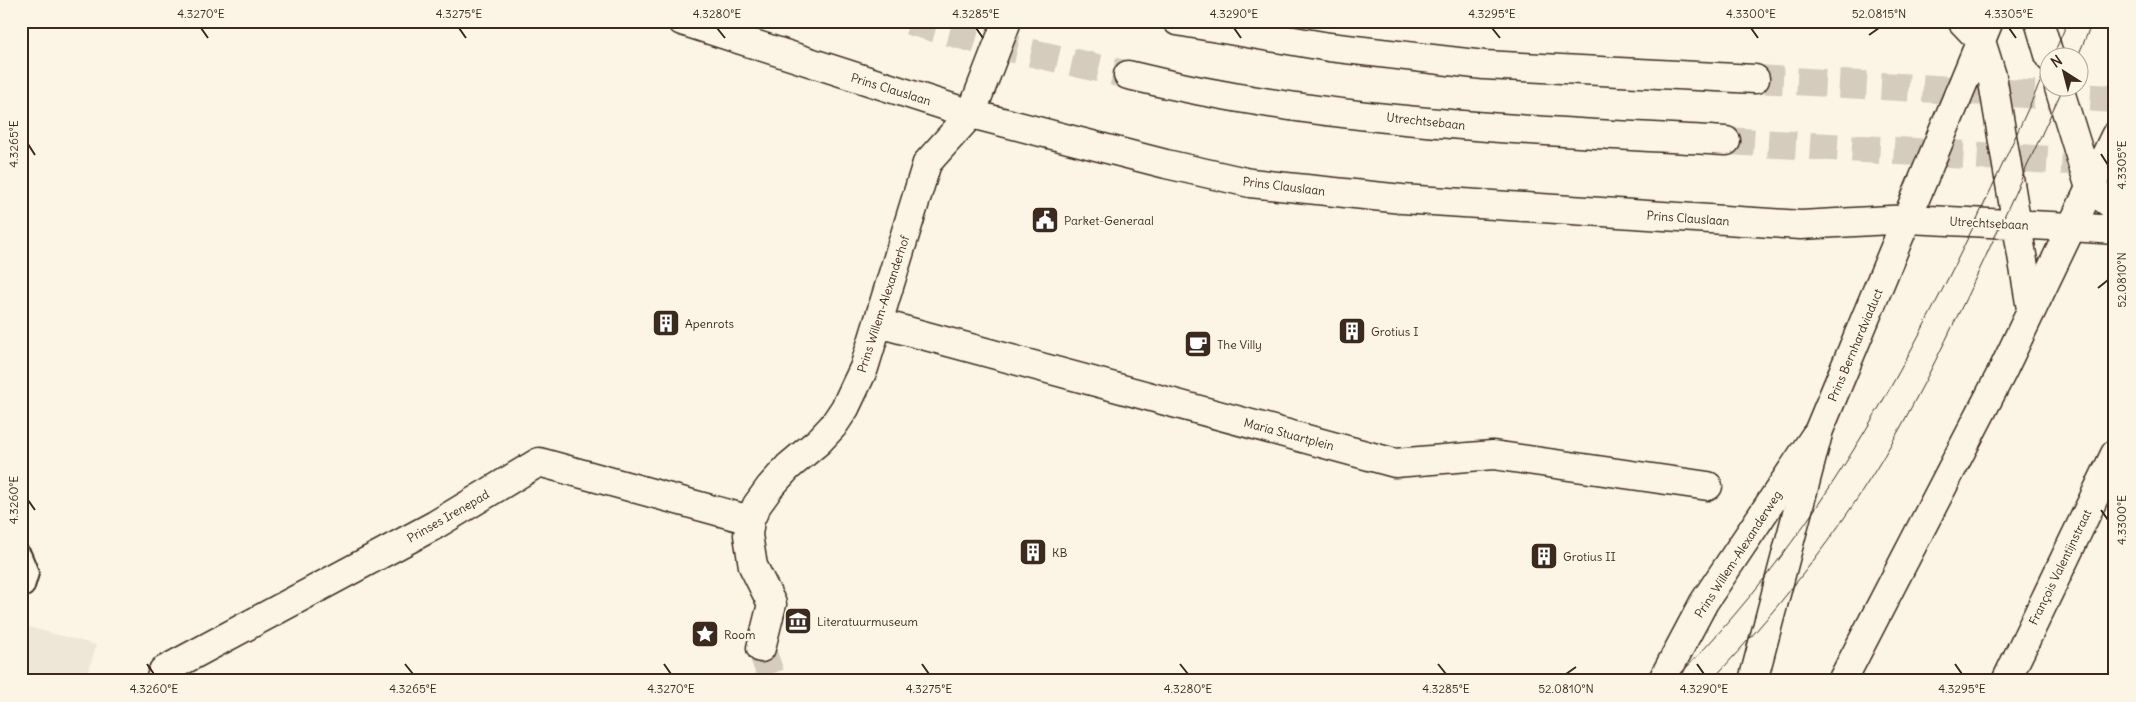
<svg xmlns="http://www.w3.org/2000/svg" width="2136" height="702" font-family="Delius,sans-serif">
<rect width="100%" height="100%" fill="#fcf5e5"/>
<filter id="ink" filterUnits="userSpaceOnUse"><feTurbulence type="fractalNoise" baseFrequency=".02" numOctaves="2"/><feDisplacementMap in="SourceGraphic" scale="10" xChannelSelector="R" yChannelSelector="G"/><feConvolveMatrix kernelMatrix="1 2 1 2 8 2 1 2 1" color-interpolation-filters="sRGB"/></filter>
<g filter="url(#ink)">
<path fill="#eee6d6" d="M 21,625 L 96,645 L 86,681 L 21,681 Z"/>
<g fill="none" stroke-linecap="round" stroke-linejoin="round">
<path stroke="#d5ccbd" stroke-width="28" stroke-dasharray="28 14" stroke-linecap="butt" d="M 761,648 L 773,681"/>
<path stroke="#d5ccbd" stroke-width="28" stroke-dasharray="28 14" stroke-linecap="butt" d="M 909,21 L 993,44 L 1128,75
M 1755,79 L 2115,99
M 1726,141 L 2104,163"/>
<g stroke="#3b2a1e" stroke-width="24">
<path id="service" d="M 21,556 L 28,573 L 24,586 L 21,586"/>
</g>
<g stroke="#3b2a1e" stroke-width="31">
<path id="pedestrian" d="M 878,323 L 1395,463 L 1493,455 L 1708,486
M 761,648 L 772,604 L 753,566 L 748,535 L 750,520 L 757,505 L 770,487 L 788,467 L 819,441 L 833,426 L 845,408 L 864,368 L 927,163 L 971,114
M 160,681 L 163,671 L 435,525 L 539,462 L 750,520"/>
</g>
<g stroke="#3b2a1e" stroke-width="31">
<path id="minor" d="M 971,114 L 1007,21
M 1662,681 L 1704,602 L 1815,436
M 2006,681 L 2115,454"/>
</g>
<g stroke="#3b2a1e" stroke-width="31">
<path id="tertiary" d="M 682,21 L 971,114 L 1166,164 L 1250,183 L 1402,199 L 1801,225 L 1908,219 L 2071,227
M 1962,21 L 1981,41 L 1992,76 L 2031,309
M 1753,681 L 1819,430 L 1989,21
M 1842,681 L 2003,370 L 2115,136"/>
</g>
<g stroke="#3b2a1e" stroke-width="31">
<path id="primary" d="M 1177,21 L 1329,47 L 1484,65 L 1755,79
M 2039,21 L 2050,58
M 1128,75 C 1323,123 1526,130 1726,141
M 2059,88 L 2090,188 L 2115,207
M 2071,227 L 2115,230"/>
</g>
<use href="#service" stroke="#fcf5e5" stroke-width="20"/>
<use href="#pedestrian" stroke="#fcf5e5" stroke-width="28"/>
<use href="#minor" stroke="#fcf5e5" stroke-width="28"/>
<use href="#tertiary" stroke="#fcf5e5" stroke-width="28"/>
<use href="#primary" stroke="#fcf5e5" stroke-width="28"/>
<path stroke="#3b2a1e" stroke-width="1" d="M 2052,58 L 2068,21
M 2077,58 L 2093,21
M 1673,681 C 1848,508 1948,285 2048,65
M 1711,681 C 1785,602 1851,518 1903,423 C 1962,314 2011,200 2063,88"/>
</g>
</g>
<path fill="none" stroke="#3b2a1e" stroke-width="2" d="M 201,28 L 208,38M 459,28 L 466,38M 717,28 L 725,38M 976,28 L 983,38M 1234,28 L 1241,38M 1492,28 L 1500,38M 1751,28 L 1758,38M 2009,28 L 2016,38M 1869,35 L 1879,28M 28,144 L 35,155M 2101,154 L 2108,165M 2098,288 L 2108,280M 28,500 L 35,510M 2101,510 L 2108,520M 147,664 L 154,674M 405,664 L 413,674M 664,664 L 671,674M 922,664 L 929,674M 1180,664 L 1188,674M 1438,664 L 1446,674M 1697,664 L 1704,674M 1955,664 L 1962,674M 1566,674 L 1576,667"/>
<defs>
<g id="civic-square" transform="scale(1.4375)"><rect x="-9" y="-9" width="18" height="18" rx="4" fill="#3b2a1e" stroke="#fcf5e5"/><path d="M-.6-6.5H3V-4.5H.6V-3L4-1V1h2V6H-6V1h2V-1L-.6-3ZM-1.2 2.5V6h2.4V2.5Z" fill="#fff"/></g>
<g id="building-square" transform="scale(1.4375)"><rect x="-9" y="-9" width="18" height="18" rx="4" fill="#3b2a1e" stroke="#fcf5e5"/><path d="M-4-6H4V6H1V3H-1V6H-4ZM-2.5-4.3h1.7v1.8h-1.7ZM.8-4.3h1.7v1.8H.8ZM-2.5-1h1.7V.8h-1.7ZM.8-1h1.7V.8H.8Z" fill="#fff"/></g>
<g id="cafe-square" transform="scale(1.4375)"><rect x="-9" y="-9" width="18" height="18" rx="4" fill="#3b2a1e" stroke="#fcf5e5"/><path d="M-5.5-4.5H6V0H3Q3 3.5 0 3.5H-2.5Q-5.5 3.5-5.5 0ZM3-3.2v2h1.7v-2ZM-6 4.5H4V6H-6Z" fill="#fff"/></g>
<g id="museum-square" transform="scale(1.4375)"><rect x="-9" y="-9" width="18" height="18" rx="4" fill="#3b2a1e" stroke="#fcf5e5"/><path d="M0-6L6-3V-2H-6V-3ZM-5-1h2V3h-2ZM-1-1h2V3h-2ZM3-1h2V3H3ZM-6 4H6V6H-6Z" fill="#fff"/></g>
<g id="sight-square" transform="scale(1.4375)"><rect x="-9" y="-9" width="18" height="18" rx="4" fill="#3b2a1e" stroke="#fcf5e5"/><path d="M0-6L1.8-2.2L6-1.7L2.9 1.2L3.7 5.4L0 3.3L-3.7 5.4L-2.9 1.2L-6-1.7L-1.8-2.2Z" fill="#fff"/></g>
</defs>
<g fill-rule="evenodd">
<use href="#civic-square" x="1045" y="220"/>
<use href="#building-square" x="666" y="323"/>
<use href="#building-square" x="1352" y="331"/>
<use href="#cafe-square" x="1198" y="344"/>
<use href="#building-square" x="1033" y="552"/>
<use href="#building-square" x="1544" y="556"/>
<use href="#museum-square" x="798" y="621"/>
<use href="#sight-square" x="705" y="634"/>
</g>
<g text-anchor="middle" dominant-baseline="central" stroke-width="4" stroke-linejoin="round" paint-order="stroke">
<g font-size="12" fill="#3b2a1e" stroke="#fcf5e5">
<text transform="translate(891 89) rotate(17)">Prins Clauslaan</text>
<text transform="translate(1426 121) rotate(6)">Utrechtsebaan</text>
<text transform="translate(1284 186) rotate(7)">Prins Clauslaan</text>
<text transform="translate(1688 218) rotate(4)">Prins Clauslaan</text>
<text transform="translate(1989 223) rotate(3)">Utrechtsebaan</text>
<text transform="translate(883 304) rotate(-72)">Prins Willem-Alexanderhof</text>
<text transform="translate(1855 345) rotate(-67)">Prins Bernhardviaduct</text>
<text transform="translate(1289 434) rotate(15)">Maria Stuartplein</text>
<text transform="translate(448 516) rotate(-30)">Prinses Irenepad</text>
<text transform="translate(1738 554) rotate(-57)">Prins Willem-Alexanderweg</text>
<text transform="translate(2060 567) rotate(-64)">François Valentijnstraat</text>
</g>
<g font-size="12" fill="#3b2a1e" stroke="#fcf5e5" text-anchor="start">
<text x="1064" y="220">Parket-Generaal</text>
<text x="685" y="323">Apenrots</text>
<text x="1371" y="331">Grotius I</text>
<text x="1217" y="344">The Villy</text>
<text x="1052" y="552">KB</text>
<text x="1563" y="556">Grotius II</text>
<text x="817" y="621">Literatuurmuseum</text>
<text x="724" y="634">Room</text>
</g>
</g>
<rect width="2136" height="702" fill="none" stroke="#fcf5e5" stroke-width="55"/>
<g transform="translate(2064 72) rotate(324)"><circle r="24" fill="#fcf5e5" stroke="#afa495"/>
<path d="M0-4L9 19L0 12L-9 19Z" fill="#3b2a1e"/>
<text y="-8" font-size="14" font-weight="bold" text-anchor="middle" fill="#3b2a1e">N</text>
</g>
<rect x="28" y="28" width="2080" height="646" fill="none" stroke="#3b2a1e" stroke-width="2"/>
<g font-size="12" text-anchor="middle" fill="#3b2a1e">
<text x="201" y="18">4.3270°E</text>
<text x="459" y="18">4.3275°E</text>
<text x="717" y="18">4.3280°E</text>
<text x="976" y="18">4.3285°E</text>
<text x="1234" y="18">4.3290°E</text>
<text x="1492" y="18">4.3295°E</text>
<text x="1751" y="18">4.3300°E</text>
<text x="1879" y="18">52.0815°N</text>
<text x="2009" y="18">4.3305°E</text>
<text transform="translate(14 144) rotate(-90)" y="4">4.3265°E</text>
<text transform="translate(2122 165) rotate(-90)" y="4">4.3305°E</text>
<text transform="translate(2122 280) rotate(-90)" y="4">52.0810°N</text>
<text transform="translate(14 500) rotate(-90)" y="4">4.3260°E</text>
<text transform="translate(2122 520) rotate(-90)" y="4">4.3300°E</text>
<text x="154" y="693">4.3260°E</text>
<text x="413" y="693">4.3265°E</text>
<text x="671" y="693">4.3270°E</text>
<text x="929" y="693">4.3275°E</text>
<text x="1188" y="693">4.3280°E</text>
<text x="1446" y="693">4.3285°E</text>
<text x="1566" y="693">52.0810°N</text>
<text x="1704" y="693">4.3290°E</text>
<text x="1962" y="693">4.3295°E</text>
</g>
</svg>
